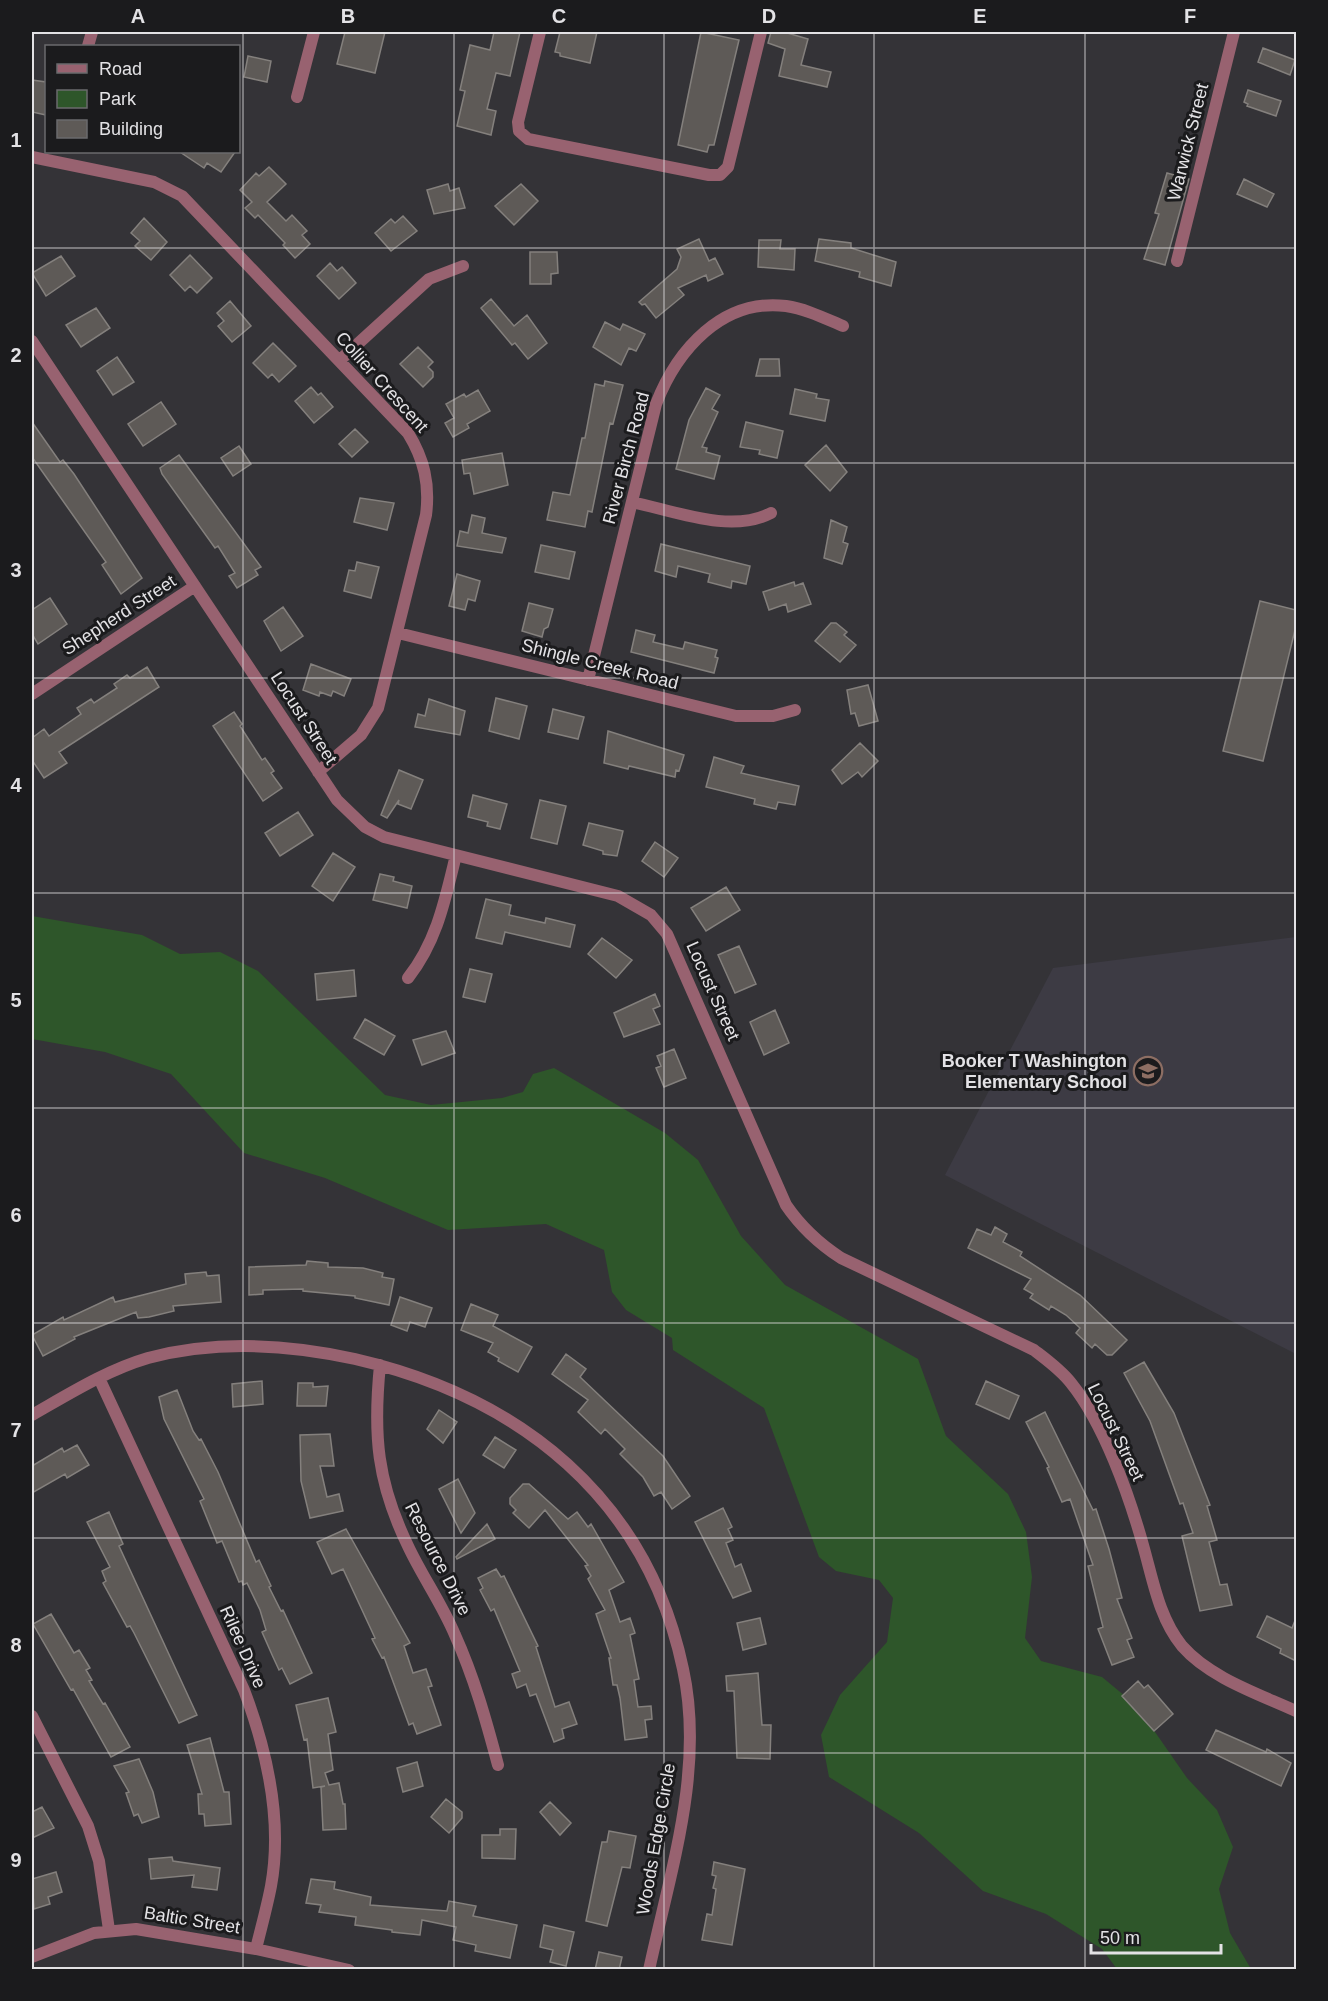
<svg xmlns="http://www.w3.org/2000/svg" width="1328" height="2001" font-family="Arial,sans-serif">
<rect width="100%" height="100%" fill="#343337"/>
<path fill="#3d3b44" d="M 1296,937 L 1296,1354 L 945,1175 L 1053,968 Z"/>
<path fill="#2e562a" d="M 32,916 L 142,935 L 180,954 L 220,952 L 258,971 L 385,1095 L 431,1105 L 502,1098 L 523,1092 L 533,1074 L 554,1068 L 665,1133 L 698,1160 L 741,1236 L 785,1285 L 918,1359 L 946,1436 L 1008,1494 L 1026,1532 L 1032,1577 L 1025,1638 L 1041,1661 L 1102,1677 L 1137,1706 L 1187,1778 L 1217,1810 L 1233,1847 L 1219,1889 L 1230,1933 L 1251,1969 L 1117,1969 L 1102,1949 L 1046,1914 L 983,1891 L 919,1833 L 829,1777 L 821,1735 L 840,1695 L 887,1642 L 893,1598 L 879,1580 L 836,1571 L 819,1557 L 764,1408 L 673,1350 L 672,1338 L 626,1310 L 612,1292 L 604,1250 L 546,1224 L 448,1230 L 325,1178 L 244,1153 L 171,1074 L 105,1052 L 32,1039 Z"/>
<path fill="#5e5a57" stroke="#84807d" stroke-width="1.5" d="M 345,32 L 385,32 L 375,73 L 337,64 Z
M 494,32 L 520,32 L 510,76 L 496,73 L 487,109 L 496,111 L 491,135 L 457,126 L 465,91 L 460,90 L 470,45 L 490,50 Z
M 560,32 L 597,32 L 590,63 L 560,56 L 560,53 L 555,52 Z
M 701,32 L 739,40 L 714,145 L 709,145 L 707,152 L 678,145 Z
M 771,32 L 784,32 L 808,39 L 801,65 L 831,72 L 827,87 L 779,76 L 785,49 L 768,43 Z
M 1263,48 L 1295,60 L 1290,75 L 1258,62 Z
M 248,56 L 271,61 L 267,82 L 244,77 Z
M 32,80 L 46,82 L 46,115 L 32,112 Z
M 1248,90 L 1281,101 L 1276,116 L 1247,106 L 1248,104 L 1244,102 Z
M 180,152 L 235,152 L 221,172 L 207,163 L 204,168 Z
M 269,167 L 286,184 L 267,202 L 286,221 L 292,215 L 307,231 L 302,235 L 310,244 L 295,258 L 283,245 L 285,243 L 258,215 L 255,218 L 245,208 L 252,202 L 240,190 L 256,173 L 259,176 Z
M 1167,173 L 1189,179 L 1165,265 L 1144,259 L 1159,214 L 1155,213 Z
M 1244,179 L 1274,194 L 1267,207 L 1237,194 Z
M 448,184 L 450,191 L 459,188 L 465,208 L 434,214 L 427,190 Z
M 521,184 L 538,201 L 514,225 L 495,206 Z
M 403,216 L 417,231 L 391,251 L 375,233 L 391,219 L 395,223 Z
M 144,218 L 167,242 L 151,260 L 135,246 L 140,241 L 131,233 Z
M 699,239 L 709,261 L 715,258 L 723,274 L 708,281 L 706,275 L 678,288 L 684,295 L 656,318 L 645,304 L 642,305 L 639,302 L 677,269 L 681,257 L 677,249 Z
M 819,239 L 851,243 L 851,248 L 896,262 L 891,286 L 859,277 L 860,272 L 815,261 Z
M 759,240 L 781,240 L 780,249 L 795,249 L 794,270 L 758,267 Z
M 530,252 L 557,252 L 558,273 L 551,274 L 551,284 L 530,284 Z
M 190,255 L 212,278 L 197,293 L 190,286 L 185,291 L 170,275 Z
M 61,256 L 75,276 L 46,296 L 32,273 Z
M 330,263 L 337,271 L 342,267 L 356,283 L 339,299 L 317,276 Z
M 491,299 L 514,326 L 527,315 L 547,343 L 528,359 L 515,343 L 512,345 L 481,308 Z
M 230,301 L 251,326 L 232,342 L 218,326 L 224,321 L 217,313 Z
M 96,308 L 110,328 L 81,347 L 66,325 Z
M 605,322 L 620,330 L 623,324 L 645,334 L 636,351 L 629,348 L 621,365 L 593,347 Z
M 273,343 L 296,366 L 279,382 L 272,374 L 268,378 L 253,363 Z
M 418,347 L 433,362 L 428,367 L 433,372 L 433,377 L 423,387 L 400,364 Z
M 117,357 L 134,382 L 113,395 L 97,371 Z
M 760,359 L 779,359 L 780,376 L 756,376 Z
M 605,381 L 623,385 L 613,424 L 610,423 L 592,512 L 588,511 L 585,527 L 547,520 L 553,492 L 570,495 L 582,438 L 585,438 L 595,384 L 604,386 Z
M 311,387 L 318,395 L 321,393 L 333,407 L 314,423 L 295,401 Z
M 706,388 L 720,395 L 712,409 L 718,412 L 702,447 L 707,448 L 706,452 L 720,456 L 714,479 L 676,469 L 689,420 Z
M 795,389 L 817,394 L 816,398 L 829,400 L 825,421 L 790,414 Z
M 478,390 L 490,411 L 467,424 L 469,428 L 453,437 L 445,423 L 454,418 L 446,404 L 464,394 L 466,397 Z
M 161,402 L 176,424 L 143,446 L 128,424 Z
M 32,422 L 60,462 L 63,460 L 74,474 L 142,578 L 121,594 L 102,565 L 106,562 L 32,457 Z
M 746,422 L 783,431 L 777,458 L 759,454 L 760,450 L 740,447 Z
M 355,429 L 368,442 L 352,457 L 339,444 Z
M 826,445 L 847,472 L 830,491 L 805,465 Z
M 239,446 L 251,464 L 233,476 L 221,458 Z
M 502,453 L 508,485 L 474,494 L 470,473 L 464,474 L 462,460 Z
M 179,455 L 261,567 L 255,570 L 258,575 L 237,588 L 229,576 L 235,573 L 218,546 L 215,548 L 162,474 L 160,468 Z
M 360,498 L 394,503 L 387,530 L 354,522 Z
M 472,515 L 485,518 L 482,533 L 506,538 L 502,553 L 457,546 L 460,531 L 468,533 Z
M 831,520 L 847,527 L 843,542 L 848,544 L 842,564 L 824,558 Z
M 661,544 L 750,566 L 746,584 L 732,581 L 731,588 L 708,582 L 710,574 L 678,566 L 676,577 L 655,571 Z
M 541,545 L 575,552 L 569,579 L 535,572 Z
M 357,562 L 379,567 L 371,598 L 344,591 L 349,570 L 355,571 Z
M 457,574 L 480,581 L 475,601 L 468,599 L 465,610 L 449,606 Z
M 794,582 L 795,586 L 803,583 L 811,604 L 788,612 L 786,604 L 769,610 L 763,592 Z
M 50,598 L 67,624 L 38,644 L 32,634 L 32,610 Z
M 1260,601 L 1296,610 L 1296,626 L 1263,761 L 1223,751 Z
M 529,603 L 553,609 L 548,627 L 544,629 L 542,637 L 522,631 Z
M 283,607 L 303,636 L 281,651 L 264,621 Z
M 831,623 L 836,623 L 847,632 L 844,635 L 856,645 L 840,662 L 815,641 Z
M 636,630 L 655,635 L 653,642 L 683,649 L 685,642 L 717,650 L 715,657 L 718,658 L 714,673 L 631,652 Z
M 311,664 L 351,679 L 344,696 L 333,691 L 331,696 L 320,692 L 319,696 L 303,690 Z
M 147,667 L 159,687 L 59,752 L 67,763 L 44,778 L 32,760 L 32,738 L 44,729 L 49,736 L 81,714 L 77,708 L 91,699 L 94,703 L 117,688 L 114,684 L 127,675 L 130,678 Z
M 868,685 L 878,721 L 859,726 L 855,713 L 851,714 L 847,690 Z
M 496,698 L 527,706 L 519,739 L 489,731 Z
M 429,699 L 465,711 L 460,735 L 415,727 L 418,714 L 425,716 Z
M 553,709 L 584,717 L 578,739 L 548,732 Z
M 234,712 L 242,724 L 240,726 L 262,760 L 265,758 L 274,771 L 271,773 L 282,788 L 263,801 L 213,726 Z
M 608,731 L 684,755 L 679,771 L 676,770 L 675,777 L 629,766 L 628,769 L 604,763 Z
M 860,743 L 878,761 L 862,777 L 858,772 L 842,784 L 832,770 Z
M 714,757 L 744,766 L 741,773 L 799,786 L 795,805 L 778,802 L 776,809 L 754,804 L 755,799 L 706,787 Z
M 399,770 L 423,780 L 411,809 L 398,804 L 399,800 L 387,818 L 381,815 Z
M 473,795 L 507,804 L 500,829 L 487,826 L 488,822 L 468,817 Z
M 540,800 L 566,806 L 557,844 L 531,838 Z
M 298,812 L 313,835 L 280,856 L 265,833 Z
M 589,823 L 623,831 L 617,856 L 603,854 L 603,851 L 583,845 Z
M 655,842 L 678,858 L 664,877 L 642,861 Z
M 333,853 L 355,867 L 333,901 L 312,886 Z
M 380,874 L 394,877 L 393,881 L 412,886 L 407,908 L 373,900 Z
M 726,887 L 740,910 L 706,931 L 691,908 Z
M 486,899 L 511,905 L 509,915 L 545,923 L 546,918 L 575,925 L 570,947 L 505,932 L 502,944 L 476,938 Z
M 602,938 L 632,960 L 616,978 L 588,954 Z
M 739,946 L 756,984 L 735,993 L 718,955 Z
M 470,969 L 492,974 L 485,1002 L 463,997 Z
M 354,970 L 356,996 L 317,1000 L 315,974 Z
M 655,994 L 660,1006 L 653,1009 L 660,1024 L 624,1037 L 614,1013 Z
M 775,1010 L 789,1043 L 764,1055 L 750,1022 Z
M 365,1019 L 395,1036 L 384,1055 L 354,1038 Z
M 446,1031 L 455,1053 L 422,1065 L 413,1040 Z
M 674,1049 L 686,1078 L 664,1087 L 656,1068 L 661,1066 L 657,1056 Z
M 995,1227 L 1007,1234 L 1003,1242 L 1022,1252 L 1020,1256 L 1080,1295 L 1127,1340 L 1112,1355 L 1107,1355 L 1095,1344 L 1092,1348 L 1076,1333 L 1080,1328 L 1066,1315 L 1051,1306 L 1049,1310 L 1030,1298 L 1033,1294 L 1024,1289 L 1031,1279 L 968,1248 L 977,1229 L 991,1235 Z
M 307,1261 L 328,1263 L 328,1267 L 363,1268 L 383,1273 L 382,1277 L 394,1279 L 389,1305 L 355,1298 L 355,1296 L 303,1291 L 303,1289 L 263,1290 L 263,1294 L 249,1295 L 249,1267 L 306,1265 Z
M 206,1272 L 207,1276 L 219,1275 L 221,1302 L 173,1306 L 174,1311 L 149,1317 L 138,1318 L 136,1312 L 74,1337 L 75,1339 L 43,1356 L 32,1335 L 63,1317 L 64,1320 L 113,1297 L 115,1302 L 186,1284 L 185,1274 Z
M 400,1297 L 432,1308 L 425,1327 L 410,1322 L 407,1331 L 391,1325 Z
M 471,1304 L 498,1315 L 493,1326 L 532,1347 L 518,1372 L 498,1361 L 499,1358 L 488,1352 L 493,1343 L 461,1330 Z
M 566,1354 L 586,1369 L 580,1377 L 663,1456 L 690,1496 L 672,1509 L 661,1492 L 654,1496 L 643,1477 L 620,1454 L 625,1449 L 605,1429 L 601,1434 L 578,1412 L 588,1400 L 552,1374 Z
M 1144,1362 L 1174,1413 L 1210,1505 L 1207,1506 L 1217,1540 L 1209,1542 L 1220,1585 L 1227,1584 L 1232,1605 L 1200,1611 L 1182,1536 L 1193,1533 L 1183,1503 L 1180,1504 L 1150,1421 L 1124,1373 Z
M 262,1381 L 263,1404 L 233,1407 L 232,1384 Z
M 986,1381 L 1019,1396 L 1009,1419 L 976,1404 Z
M 298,1383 L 313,1383 L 313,1387 L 328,1386 L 326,1406 L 297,1406 Z
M 177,1390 L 193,1431 L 199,1440 L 201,1439 L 218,1472 L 256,1562 L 259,1560 L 271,1586 L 269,1587 L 281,1611 L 283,1610 L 312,1673 L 290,1684 L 282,1668 L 279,1670 L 273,1657 L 262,1632 L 266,1630 L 260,1610 L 247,1583 L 243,1585 L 242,1581 L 239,1582 L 222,1541 L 217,1543 L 200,1501 L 204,1499 L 164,1419 L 159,1397 Z
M 439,1410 L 457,1422 L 443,1443 L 427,1429 Z
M 1045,1412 L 1093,1510 L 1096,1509 L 1109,1549 L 1122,1598 L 1117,1599 L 1132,1638 L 1127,1640 L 1134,1657 L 1112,1665 L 1098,1629 L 1103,1627 L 1088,1566 L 1093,1565 L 1070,1499 L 1062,1502 L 1047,1468 L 1049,1467 L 1026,1422 Z
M 330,1434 L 334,1466 L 320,1466 L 327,1497 L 339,1494 L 343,1511 L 310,1518 L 301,1481 L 300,1435 Z
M 495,1437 L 516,1450 L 504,1468 L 483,1455 Z
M 77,1445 L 89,1465 L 67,1478 L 65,1474 L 32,1493 L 32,1466 L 62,1448 L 64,1452 Z
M 458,1479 L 475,1513 L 461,1533 L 439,1489 Z
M 523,1484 L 529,1484 L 568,1519 L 577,1512 L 588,1527 L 591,1524 L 624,1582 L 609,1590 L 620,1622 L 630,1618 L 635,1633 L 630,1635 L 639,1679 L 634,1680 L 638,1707 L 651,1706 L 652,1719 L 645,1720 L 647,1737 L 625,1740 L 620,1698 L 617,1685 L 613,1685 L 609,1658 L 611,1658 L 596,1614 L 605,1610 L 588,1579 L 591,1576 L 585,1566 L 588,1565 L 545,1510 L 529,1528 L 513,1513 L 516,1510 L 510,1504 L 510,1498 Z
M 723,1508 L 732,1527 L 728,1529 L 733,1540 L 726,1543 L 735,1567 L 741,1564 L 751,1591 L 733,1598 L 695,1522 Z
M 109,1512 L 123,1544 L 119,1546 L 197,1715 L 179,1723 L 134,1633 L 130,1626 L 127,1627 L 103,1583 L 106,1581 L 102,1571 L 110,1567 L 87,1522 Z
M 487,1524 L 495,1539 L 457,1559 L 456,1557 Z
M 346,1529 L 410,1643 L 404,1646 L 413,1673 L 426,1669 L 432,1686 L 428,1687 L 441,1725 L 417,1734 L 413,1723 L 409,1725 L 384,1657 L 382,1658 L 372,1639 L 375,1638 L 343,1569 L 332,1574 L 317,1542 Z
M 496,1569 L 501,1577 L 504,1576 L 538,1646 L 536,1647 L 555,1707 L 569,1702 L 577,1724 L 562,1729 L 564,1738 L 554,1742 L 536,1694 L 530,1696 L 526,1684 L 517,1688 L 512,1674 L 520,1671 L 494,1609 L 491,1611 L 480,1590 L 483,1588 L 478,1578 Z
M 51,1614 L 74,1653 L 79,1650 L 90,1668 L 86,1670 L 92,1680 L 89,1681 L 103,1704 L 105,1703 L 130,1747 L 111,1757 L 73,1689 L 71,1690 L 33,1624 Z
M 1267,1616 L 1292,1628 L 1296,1618 L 1296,1661 L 1280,1653 L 1281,1649 L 1257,1637 Z
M 760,1618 L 766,1644 L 743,1650 L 737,1623 Z
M 758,1673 L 762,1725 L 771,1725 L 770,1759 L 737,1758 L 734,1691 L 727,1691 L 726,1676 Z
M 1138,1681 L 1144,1688 L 1148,1685 L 1173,1714 L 1154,1731 L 1122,1696 Z
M 328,1698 L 336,1732 L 328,1734 L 333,1770 L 325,1773 L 329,1785 L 339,1783 L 343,1804 L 345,1804 L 346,1829 L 323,1830 L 321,1787 L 325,1786 L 313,1788 L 307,1739 L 304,1740 L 296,1705 Z
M 1216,1730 L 1266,1752 L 1267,1749 L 1291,1763 L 1281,1786 L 1206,1750 Z
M 210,1738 L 224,1792 L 229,1792 L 231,1824 L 205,1826 L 204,1814 L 199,1814 L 198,1794 L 202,1794 L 187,1745 Z
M 139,1759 L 153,1792 L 159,1817 L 142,1823 L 138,1814 L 134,1816 L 126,1793 L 129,1792 L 114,1766 Z
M 417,1762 L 423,1786 L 403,1792 L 397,1768 Z
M 446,1799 L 462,1812 L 462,1818 L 449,1833 L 431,1817 Z
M 550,1802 L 571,1823 L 560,1835 L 540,1812 Z
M 42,1807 L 54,1828 L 32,1838 L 32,1812 Z
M 500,1829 L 516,1829 L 515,1859 L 482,1858 L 482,1835 L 500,1835 Z
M 609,1831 L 636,1836 L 630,1868 L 622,1867 L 607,1926 L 586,1921 L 602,1842 L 607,1842 Z
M 172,1857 L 173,1861 L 220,1868 L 217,1890 L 192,1887 L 194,1875 L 151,1879 L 149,1859 Z
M 714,1862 L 745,1869 L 732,1945 L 702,1940 L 707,1914 L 712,1915 L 716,1889 L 713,1888 L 716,1876 L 712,1875 Z
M 56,1872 L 62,1892 L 48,1897 L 50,1904 L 34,1909 L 32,1879 Z
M 311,1879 L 335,1882 L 334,1889 L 371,1897 L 370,1905 L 447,1911 L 449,1901 L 476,1906 L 473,1916 L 517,1925 L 510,1958 L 475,1951 L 476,1945 L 453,1940 L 456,1927 L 422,1920 L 420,1935 L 392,1932 L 392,1930 L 355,1925 L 356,1917 L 319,1912 L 321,1905 L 306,1903 Z
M 544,1925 L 574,1932 L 566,1966 L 550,1962 L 553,1950 L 540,1947 Z
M 599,1952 L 622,1957 L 619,1970 L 595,1970 Z"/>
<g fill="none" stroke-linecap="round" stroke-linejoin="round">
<path stroke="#986270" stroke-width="12" d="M 540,32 L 518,122 L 519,131 L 528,139 L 709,175 L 720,175 L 728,167 L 761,32
M 88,46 L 92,32
M 297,97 L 314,32
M 32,157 L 154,182 L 182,196 L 408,433 C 424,459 430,484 426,515 L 378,708 L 361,735 L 318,772
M 1177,261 L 1234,32
M 32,341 L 337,800 L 365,827 L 384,837 L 618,896 L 651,915 L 667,934 L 786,1205 C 801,1227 818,1243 841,1258 L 1034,1350 C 1047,1360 1061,1370 1071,1383 C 1104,1424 1129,1495 1143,1545 C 1153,1580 1159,1618 1182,1646 C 1210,1678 1259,1694 1296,1711
M 340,360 L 429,279 L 463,266
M 632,502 C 675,511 731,534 771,513
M 398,633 L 736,716 L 773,716 L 795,710
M 588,680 L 656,404 C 677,350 722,298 786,306 C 806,309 824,318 843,326
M 32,694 L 195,586
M 408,978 C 437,941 445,900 456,855
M 380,1365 C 373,1435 377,1482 408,1546 C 422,1576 442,1604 455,1635 C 474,1677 486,1720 498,1765
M 99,1378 L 244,1690 C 267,1751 283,1820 271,1886 C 267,1907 261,1928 256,1949
M 32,1415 C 69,1394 107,1370 148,1358 C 216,1340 287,1344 355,1359 C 520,1397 647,1498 683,1669 C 705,1769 670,1872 649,1970
M 32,1716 L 88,1826 L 99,1861 L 109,1930
M 32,1957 L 94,1933 L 136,1929 L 256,1949 L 349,1970"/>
</g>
<path fill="none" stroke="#e3e2e5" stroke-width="1.5" stroke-opacity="0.55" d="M 243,32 L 243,1970M 454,32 L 454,1970M 664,32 L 664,1970M 874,32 L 874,1970M 1085,32 L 1085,1970M 32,248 L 1296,248M 32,463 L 1296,463M 32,678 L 1296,678M 32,893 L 1296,893M 32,1108 L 1296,1108M 32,1323 L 1296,1323M 32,1538 L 1296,1538M 32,1753 L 1296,1753"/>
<defs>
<g id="school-ring" transform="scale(1.5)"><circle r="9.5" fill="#1b1b1d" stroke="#8d6e63" stroke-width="1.5"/><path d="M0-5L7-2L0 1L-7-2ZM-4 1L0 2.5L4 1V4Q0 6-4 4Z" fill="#8d6e63"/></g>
</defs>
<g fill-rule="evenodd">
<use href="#school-ring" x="1148" y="1071"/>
</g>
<g text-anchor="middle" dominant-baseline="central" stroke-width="6" stroke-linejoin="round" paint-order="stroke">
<g font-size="18" fill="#e3e2e5" stroke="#1b1b1d">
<text transform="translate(1188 142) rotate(-76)">Warwick Street</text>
<text transform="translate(382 382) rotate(48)">Collier Crescent</text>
<text transform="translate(626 458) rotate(-75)">River Birch Road</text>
<text transform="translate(119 615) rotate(-33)">Shepherd Street</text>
<text transform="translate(600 664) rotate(14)">Shingle Creek Road</text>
<text transform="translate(304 718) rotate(57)">Locust Street</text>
<text transform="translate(713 991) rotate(66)">Locust Street</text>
<text transform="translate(1116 1432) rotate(64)">Locust Street</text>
<text transform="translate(438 1559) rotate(63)">Resource Drive</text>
<text transform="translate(243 1647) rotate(66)">Rilee Drive</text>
<text transform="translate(656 1839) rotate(-80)">Woods Edge Circle</text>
<text transform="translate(192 1920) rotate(9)">Baltic Street</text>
</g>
<g font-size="18" font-weight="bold" fill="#e3e2e5" stroke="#1b1b1d" text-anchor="end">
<text x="1127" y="1061">Booker T Washington<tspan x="1127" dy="21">Elementary School</tspan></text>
</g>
</g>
<rect width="1328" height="2001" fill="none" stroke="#1b1b1d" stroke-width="66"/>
<rect x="45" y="45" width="195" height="108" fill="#1b1b1d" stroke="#6b6b6d" stroke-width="1.5"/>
<rect x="57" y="64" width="30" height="9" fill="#986270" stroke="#6b6b6d" stroke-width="1.5"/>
<text x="99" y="75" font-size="18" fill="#e3e2e5">Road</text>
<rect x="57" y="90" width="30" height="18" fill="#2e562a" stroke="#6b6b6d" stroke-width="1.5"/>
<text x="99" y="105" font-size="18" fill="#e3e2e5">Park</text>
<rect x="57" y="120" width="30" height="18" fill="#5e5a57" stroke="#6b6b6d" stroke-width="1.5"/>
<text x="99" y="135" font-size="18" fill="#e3e2e5">Building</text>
<path d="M1091 1944v9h130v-9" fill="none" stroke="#e3e2e5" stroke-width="3"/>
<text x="1100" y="1944" font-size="18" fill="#e3e2e5" stroke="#1b1b1d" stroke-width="4.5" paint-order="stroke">50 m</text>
<rect x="33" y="33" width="1262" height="1935" fill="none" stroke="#e3e2e5" stroke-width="2"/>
<g font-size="20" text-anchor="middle" font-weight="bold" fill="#e3e2e5">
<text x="138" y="23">A</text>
<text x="348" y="23">B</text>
<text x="559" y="23">C</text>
<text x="769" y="23">D</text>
<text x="980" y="23">E</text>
<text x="1190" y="23">F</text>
<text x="16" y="147">1</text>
<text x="16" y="362">2</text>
<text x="16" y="577">3</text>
<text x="16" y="792">4</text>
<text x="16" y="1007">5</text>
<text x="16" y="1222">6</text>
<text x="16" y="1437">7</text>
<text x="16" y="1652">8</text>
<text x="16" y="1867">9</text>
</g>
</svg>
